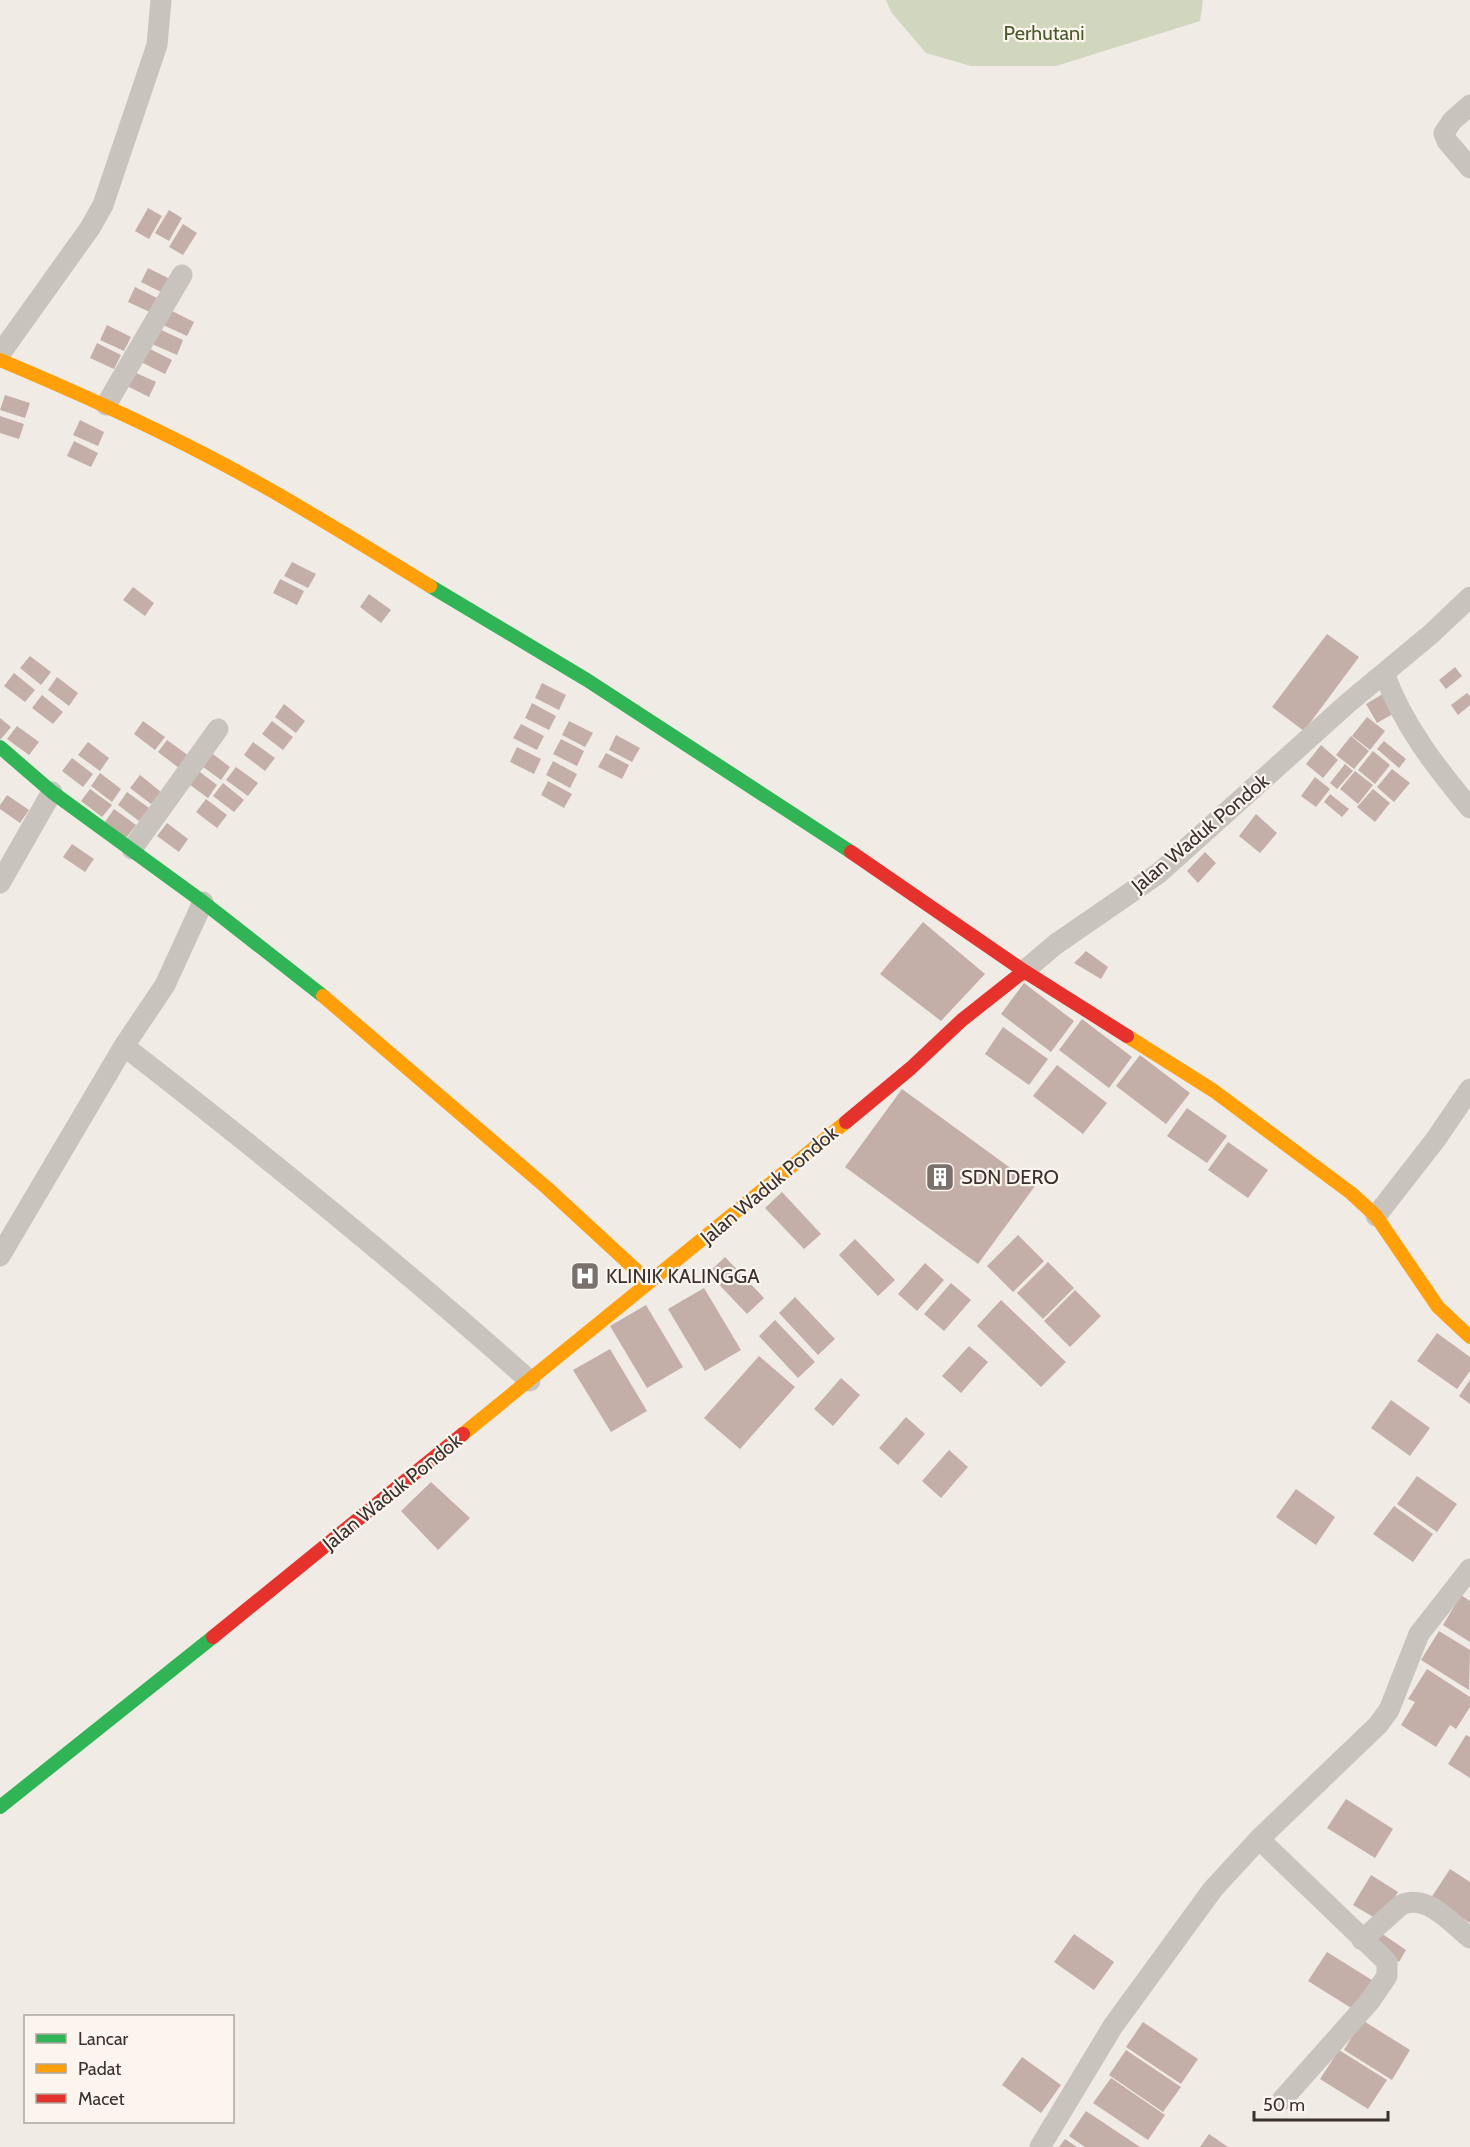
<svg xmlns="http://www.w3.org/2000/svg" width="1470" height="2147" font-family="Cabin,sans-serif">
<rect width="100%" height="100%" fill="#f0ebe5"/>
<path fill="#d1d6bf" d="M 886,0 L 1202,0 L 1203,1 L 1200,21 L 1056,66 L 971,66 L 926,53 L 891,12 Z"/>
<path fill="#c3afa7" d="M 148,208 L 162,216 L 149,239 L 135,231 Z
M 169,210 L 182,218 L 169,241 L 155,233 Z
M 183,224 L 197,233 L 183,255 L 169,247 Z
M 148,268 L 172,280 L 165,294 L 141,282 Z
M 135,287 L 159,299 L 152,313 L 128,302 Z
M 170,310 L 194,322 L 187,336 L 163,325 Z
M 107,325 L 131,337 L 124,351 L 100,340 Z
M 159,329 L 183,340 L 177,355 L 152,344 Z
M 97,343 L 121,355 L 114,369 L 90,358 Z
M 148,348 L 172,360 L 165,374 L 141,362 Z
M 132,371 L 156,382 L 149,397 L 125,385 Z
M 5,395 L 30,403 L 25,418 L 0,410 Z
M 0,416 L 24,424 L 19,439 L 0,433 Z
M 80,420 L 104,432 L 98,446 L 73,435 Z
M 74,441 L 98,453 L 91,467 L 67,456 Z
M 292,562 L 316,574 L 308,588 L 284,576 Z
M 280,579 L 304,591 L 297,605 L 273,593 Z
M 133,587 L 154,603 L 145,616 L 123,600 Z
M 369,594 L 391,610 L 381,623 L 360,607 Z
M 1327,634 L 1359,657 L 1304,731 L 1272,707 Z
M 30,656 L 51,672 L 41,685 L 20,668 Z
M 1455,667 L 1462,676 L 1446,689 L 1439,680 Z
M 14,673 L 35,690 L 25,702 L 4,686 Z
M 57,677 L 78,693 L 69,706 L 48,690 Z
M 542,683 L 566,695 L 559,710 L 535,698 Z
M 1386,692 L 1398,711 L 1377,723 L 1366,704 Z
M 1467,693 L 1470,696 L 1470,705 L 1458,715 L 1451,705 Z
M 42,695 L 63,712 L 53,724 L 32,708 Z
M 532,703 L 556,716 L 549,730 L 525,718 Z
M 284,704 L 305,721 L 296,733 L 275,717 Z
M 1367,717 L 1385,731 L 1370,750 L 1352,736 Z
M 0,718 L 11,727 L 1,739 L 0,739 Z
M 143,721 L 165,737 L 155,750 L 134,734 Z
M 272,721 L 293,737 L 283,750 L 262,734 Z
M 569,721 L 593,733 L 585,747 L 562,735 Z
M 521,724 L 544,736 L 537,750 L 513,738 Z
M 17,726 L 39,742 L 29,755 L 7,739 Z
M 616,735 L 640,748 L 632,762 L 609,750 Z
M 1351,736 L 1369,751 L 1354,769 L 1336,755 Z
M 561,739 L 584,751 L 577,766 L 553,754 Z
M 167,740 L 189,756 L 179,768 L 158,752 Z
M 1384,741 L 1406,759 L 1399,768 L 1377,749 Z
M 88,742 L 109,758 L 100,771 L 78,755 Z
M 253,742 L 275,758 L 265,771 L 244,755 Z
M 1321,745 L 1338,760 L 1323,778 L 1306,764 Z
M 517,747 L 541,759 L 534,774 L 510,762 Z
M 209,751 L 230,767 L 221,780 L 199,764 Z
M 1373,751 L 1390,765 L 1375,784 L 1358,770 Z
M 606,753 L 629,765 L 622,779 L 598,767 Z
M 72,758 L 93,774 L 83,787 L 62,771 Z
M 553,761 L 577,774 L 570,788 L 546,775 Z
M 1345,764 L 1353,771 L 1337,789 L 1330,783 Z
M 236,767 L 258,783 L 248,796 L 226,780 Z
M 196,769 L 217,785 L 208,798 L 186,782 Z
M 1392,769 L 1410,783 L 1394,802 L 1377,787 Z
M 1355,771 L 1373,785 L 1358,804 L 1340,789 Z
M 100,773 L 121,789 L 112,802 L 91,786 Z
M 140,775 L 161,792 L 151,804 L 130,788 Z
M 1315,777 L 1330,789 L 1316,807 L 1301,796 Z
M 548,781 L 572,794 L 564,808 L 541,795 Z
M 223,783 L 244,800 L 234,812 L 213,796 Z
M 90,789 L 112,805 L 102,817 L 81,801 Z
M 1373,789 L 1390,803 L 1375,822 L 1357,807 Z
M 127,792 L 149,808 L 139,821 L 118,805 Z
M 1330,794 L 1349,809 L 1342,817 L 1324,802 Z
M 7,795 L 29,810 L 20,823 L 0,809 L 0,805 Z
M 206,799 L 227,815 L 217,828 L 196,812 Z
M 114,809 L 136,825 L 126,838 L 105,822 Z
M 1256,814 L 1277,833 L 1260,853 L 1239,836 Z
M 167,823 L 188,839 L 179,852 L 157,836 Z
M 72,844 L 94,859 L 85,872 L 63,857 Z
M 1205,852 L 1216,863 L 1198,883 L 1187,871 Z
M 923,922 L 985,974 L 941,1021 L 880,974 Z
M 1086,951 L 1108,967 L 1101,979 L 1074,963 Z
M 1024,983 L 1074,1021 L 1051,1052 L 1001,1014 Z
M 1082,1019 L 1132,1057 L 1109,1088 L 1059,1050 Z
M 1003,1027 L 1048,1059 L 1029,1085 L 985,1054 Z
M 1140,1055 L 1190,1093 L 1166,1124 L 1116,1086 Z
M 1057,1065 L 1107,1103 L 1083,1134 L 1033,1096 Z
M 902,1089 L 1035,1186 L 978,1264 L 845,1167 Z
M 1187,1108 L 1227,1136 L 1207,1163 L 1167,1136 Z
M 1228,1142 L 1268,1170 L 1248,1198 L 1208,1170 Z
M 782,1192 L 821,1234 L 804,1249 L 765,1208 Z
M 1018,1235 L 1044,1261 L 1013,1292 L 987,1266 Z
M 855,1239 L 895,1280 L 878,1296 L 839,1255 Z
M 725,1257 L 764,1298 L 747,1314 L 708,1273 Z
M 1048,1262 L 1074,1288 L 1043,1319 L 1017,1293 Z
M 925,1263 L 944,1280 L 917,1311 L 898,1294 Z
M 951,1283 L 971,1300 L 944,1331 L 924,1314 Z
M 704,1288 L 741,1350 L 705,1371 L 668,1309 Z
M 1075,1290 L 1101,1316 L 1070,1347 L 1044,1321 Z
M 795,1297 L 835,1339 L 818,1355 L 779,1313 Z
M 1001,1300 L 1066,1362 L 1041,1387 L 977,1326 Z
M 646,1305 L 683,1367 L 647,1388 L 610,1326 Z
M 775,1320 L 815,1362 L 798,1378 L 759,1336 Z
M 1437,1333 L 1470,1357 L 1470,1371 L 1457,1389 L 1417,1361 Z
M 969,1346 L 988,1362 L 961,1393 L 942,1376 Z
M 610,1349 L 647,1411 L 611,1432 L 573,1370 Z
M 759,1356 L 795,1387 L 740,1449 L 704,1418 Z
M 841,1378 L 860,1395 L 833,1426 L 814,1409 Z
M 1470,1380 L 1470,1404 L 1459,1396 Z
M 1391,1400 L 1430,1428 L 1410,1456 L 1371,1428 Z
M 906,1417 L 925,1434 L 898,1465 L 879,1448 Z
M 949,1450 L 968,1467 L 941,1498 L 922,1481 Z
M 1417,1476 L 1457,1504 L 1437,1532 L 1397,1504 Z
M 431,1482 L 470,1518 L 438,1550 L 401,1511 Z
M 1296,1489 L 1335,1517 L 1316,1545 L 1276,1517 Z
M 1394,1506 L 1433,1534 L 1413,1562 L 1373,1534 Z
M 1461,1595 L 1470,1601 L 1470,1642 L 1443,1625 Z
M 1439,1631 L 1470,1650 L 1469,1690 L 1421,1660 Z
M 1427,1669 L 1470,1697 L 1470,1707 L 1456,1729 L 1450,1725 L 1436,1747 L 1401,1725 L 1415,1702 L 1408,1699 Z
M 1466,1735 L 1470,1737 L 1470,1778 L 1448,1764 Z
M 1346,1799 L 1393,1829 L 1375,1858 L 1327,1828 Z
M 1450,1869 L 1470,1882 L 1470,1923 L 1431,1898 Z
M 1371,1875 L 1398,1892 L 1380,1921 L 1353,1905 Z
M 1381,1933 L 1406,1950 L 1399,1962 L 1373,1945 Z
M 1074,1934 L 1114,1962 L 1094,1990 L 1054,1962 Z
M 1327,1952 L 1375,1982 L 1356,2011 L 1308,1981 Z
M 1362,2020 L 1410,2050 L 1392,2080 L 1344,2050 Z
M 1143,2022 L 1198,2059 L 1181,2084 L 1126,2047 Z
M 1126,2050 L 1181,2087 L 1163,2112 L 1109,2075 Z
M 1339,2050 L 1387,2080 L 1368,2109 L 1320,2079 Z
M 1022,2057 L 1061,2085 L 1041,2113 L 1002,2085 Z
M 1111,2078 L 1165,2115 L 1148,2140 L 1093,2103 Z
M 1086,2111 L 1140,2147 L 1085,2147 L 1069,2136 Z
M 1209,2134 L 1228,2147 L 1200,2147 Z
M 1065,2139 L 1077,2147 L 1059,2147 Z"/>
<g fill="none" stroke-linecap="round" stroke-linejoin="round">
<path stroke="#c9c3be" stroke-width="21" d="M 1470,105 L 1452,121 L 1444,133 L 1447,141 L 1470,168
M 0,354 L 90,228 L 103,205 L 157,45 L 161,0
M 106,405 L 182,275
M 1384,673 C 1403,725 1435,766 1470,808
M 132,849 L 218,729
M 0,883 L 52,792
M 1024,971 L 1056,944 L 1159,873 L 1348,703 L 1431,634 L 1470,597
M 124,1046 C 262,1153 399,1264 530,1381
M 1376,1216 L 1436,1139 L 1470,1089
M 0,1256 L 124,1046 L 165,985 L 203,902
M 1259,1839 L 1387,1962 L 1387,1976 L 1370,2001 L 1282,2100
M 1362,1940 L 1401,1905 C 1427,1893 1451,1923 1470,1938
M 1040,2147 L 1113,2026 L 1213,1889 L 1259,1839 L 1378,1725 L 1389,1710 L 1419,1634 L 1470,1569"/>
<path stroke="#30b455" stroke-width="14" d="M 430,586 L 587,680 L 851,852
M 0,747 L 52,792 L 203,902 L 323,996
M 0,1807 L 213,1637"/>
<path stroke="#ff9f0a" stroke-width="14" d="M 0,360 C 69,389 136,419 202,453 C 280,493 355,540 430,586
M 323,996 L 547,1188 L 649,1282
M 1127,1036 L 1214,1091 L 1351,1193 L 1376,1216 L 1438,1307 L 1470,1337
M 463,1434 L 846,1122"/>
<path stroke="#e5322d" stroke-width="14" d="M 851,852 L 1024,971 L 1127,1036
M 846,1122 L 911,1068 L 962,1020 L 1024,971
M 213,1637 L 463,1434"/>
</g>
<defs>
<g id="building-square" transform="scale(1.5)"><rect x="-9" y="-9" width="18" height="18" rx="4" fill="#7a716c" stroke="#fbf5ee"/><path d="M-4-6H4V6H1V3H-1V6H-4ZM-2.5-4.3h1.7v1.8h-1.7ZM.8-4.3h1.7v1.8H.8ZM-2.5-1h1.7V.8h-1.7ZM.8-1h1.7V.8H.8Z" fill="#fff"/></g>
<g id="hospital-square" transform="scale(1.5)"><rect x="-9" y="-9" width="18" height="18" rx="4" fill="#7a716c" stroke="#fbf5ee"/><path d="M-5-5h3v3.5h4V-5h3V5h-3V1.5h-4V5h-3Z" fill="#fff"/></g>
</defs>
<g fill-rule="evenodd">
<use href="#building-square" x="940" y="1177"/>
<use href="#hospital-square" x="585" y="1276"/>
</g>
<g text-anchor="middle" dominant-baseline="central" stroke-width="4.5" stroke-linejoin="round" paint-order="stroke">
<g font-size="20" fill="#4a5a2e" stroke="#fbf5ee">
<text x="1044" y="33">Perhutani</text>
</g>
<g font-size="20" fill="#3b302b" stroke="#fbf5ee">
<text transform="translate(1200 833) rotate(-40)">Jalan Waduk Pondok</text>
<text transform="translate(769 1185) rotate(-40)">Jalan Waduk Pondok</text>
<text transform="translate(392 1492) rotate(-39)">Jalan Waduk Pondok</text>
</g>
<g font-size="20" fill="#3b302b" stroke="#fbf5ee" text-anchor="start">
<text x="961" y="1177">SDN DERO</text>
<text x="606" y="1276">KLINIK KALINGGA</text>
</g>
</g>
<rect x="24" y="2015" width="210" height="108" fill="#fbf5ee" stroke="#aea6a0" stroke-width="1.5"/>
<rect x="36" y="2034" width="30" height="9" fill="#30b455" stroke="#aea6a0" stroke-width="1.5"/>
<text x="78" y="2045" font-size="18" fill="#3b302b">Lancar</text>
<rect x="36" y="2064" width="30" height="9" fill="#ff9f0a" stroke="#aea6a0" stroke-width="1.5"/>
<text x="78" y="2075" font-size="18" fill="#3b302b">Padat</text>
<rect x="36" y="2094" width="30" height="9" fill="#e5322d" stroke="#aea6a0" stroke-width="1.5"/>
<text x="78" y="2105" font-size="18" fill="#3b302b">Macet</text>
<path d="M1254 2111v9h134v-9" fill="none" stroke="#3b302b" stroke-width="3"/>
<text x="1263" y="2111" font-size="18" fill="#3b302b" stroke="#fbf5ee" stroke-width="4.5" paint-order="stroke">50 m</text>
</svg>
